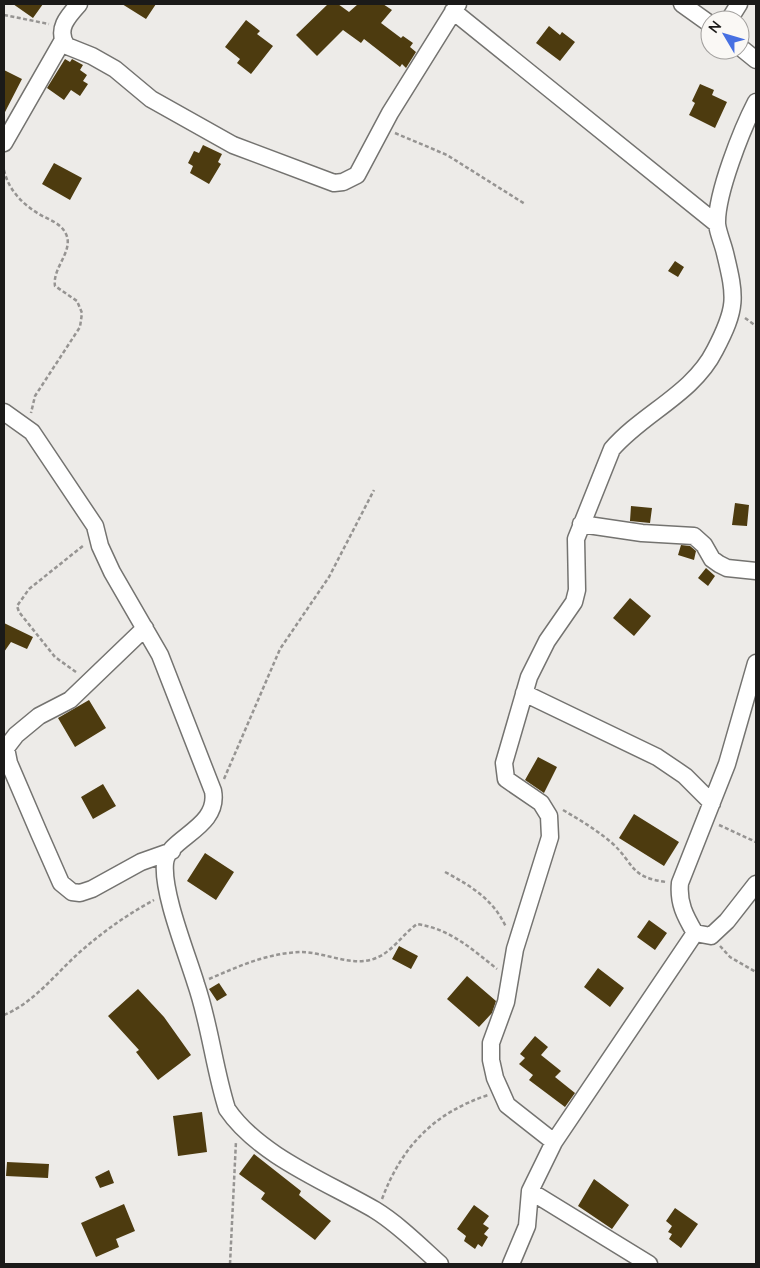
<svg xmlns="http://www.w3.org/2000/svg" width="760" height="1268" font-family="Lato,sans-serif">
<rect width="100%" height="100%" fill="#edebe8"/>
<path fill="#4d3b0f" d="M 13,4 L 43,4 L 33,18 Z
M 122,4 L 156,4 L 146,19 Z
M 328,4 L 338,4 L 349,12 L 358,4 L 383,4 L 392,10 L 381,23 L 401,38 L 403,36 L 413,43 L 410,47 L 416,52 L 406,68 L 402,64 L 400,67 L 364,39 L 361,43 L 343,30 L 317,56 L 296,35 Z
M 246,20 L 260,31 L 257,34 L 273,46 L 251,74 L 237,63 L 240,59 L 225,47 Z
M 549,26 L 560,35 L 562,32 L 575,42 L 560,61 L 536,43 Z
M 65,59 L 70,62 L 72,59 L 83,65 L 80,70 L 87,75 L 83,81 L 88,84 L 80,96 L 71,90 L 64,100 L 47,88 Z
M 4,70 L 22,79 L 4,114 Z
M 700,84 L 714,90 L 712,95 L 727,102 L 715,128 L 689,115 L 695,103 L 692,101 Z
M 203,145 L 222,154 L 218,162 L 221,164 L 209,184 L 190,173 L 193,166 L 188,163 L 194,151 L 199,153 Z
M 54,163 L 82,178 L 70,200 L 42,184 Z
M 675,261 L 684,267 L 678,277 L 668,271 Z
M 735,503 L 749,505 L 747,526 L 732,525 Z
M 631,506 L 652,508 L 650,523 L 630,521 Z
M 681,545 L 690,546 L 696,551 L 694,560 L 678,555 Z
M 706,568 L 715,576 L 708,586 L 698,578 Z
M 630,598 L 651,616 L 634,636 L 613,618 Z
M 4,623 L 33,637 L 27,649 L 11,642 L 4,652 Z
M 89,700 L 106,728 L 75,747 L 58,718 Z
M 538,757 L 557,767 L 544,793 L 525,780 Z
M 103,784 L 116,806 L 93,819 L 81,797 Z
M 634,814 L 679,842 L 664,866 L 619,838 Z
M 205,853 L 234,872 L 216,900 L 187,881 Z
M 649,920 L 667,933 L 655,950 L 637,937 Z
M 399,946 L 418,956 L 411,969 L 392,959 Z
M 598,968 L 624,988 L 610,1007 L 584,987 Z
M 467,976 L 496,1001 L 492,1013 L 479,1027 L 447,999 Z
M 219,983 L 227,995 L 217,1001 L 209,989 Z
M 138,989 L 164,1017 L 191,1055 L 158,1080 L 136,1052 L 139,1050 L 108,1016 Z
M 535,1036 L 548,1047 L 541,1055 L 561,1071 L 555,1077 L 575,1093 L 565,1107 L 529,1080 L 533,1075 L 519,1064 L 525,1058 L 520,1054 Z
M 202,1112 L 207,1152 L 178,1156 L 173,1116 Z
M 254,1154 L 301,1191 L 299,1195 L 331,1221 L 315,1240 L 261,1199 L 265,1193 L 239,1174 Z
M 7,1162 L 49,1164 L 48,1178 L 6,1176 Z
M 109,1170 L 114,1183 L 100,1188 L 95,1177 Z
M 594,1179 L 629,1205 L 612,1229 L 578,1206 Z
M 124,1204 L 135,1231 L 116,1239 L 119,1247 L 96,1257 L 81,1223 Z
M 474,1205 L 489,1216 L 483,1224 L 489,1228 L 484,1234 L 488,1237 L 482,1247 L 478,1244 L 475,1249 L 464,1241 L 466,1236 L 457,1229 Z
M 675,1208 L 698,1224 L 681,1248 L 669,1239 L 672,1234 L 668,1232 L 672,1226 L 666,1221 Z"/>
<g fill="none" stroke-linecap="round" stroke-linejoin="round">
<g stroke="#747370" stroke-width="19">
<path id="minor" d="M 79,4 C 68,16 55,30 67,46 L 92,56 L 115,69 L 151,99 L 233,145 L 334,183 L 343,182 L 357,175 L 390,113 L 458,4
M 682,4 L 710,24
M 453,11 L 717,224
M 729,20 L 739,4
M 740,47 L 756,60
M 4,143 L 63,40
M 4,412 L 32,432 L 95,526 L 100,546 L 112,572 L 160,655 L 213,791 C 220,828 167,838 165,863 C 162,893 187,954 196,984 C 210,1025 214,1068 227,1109 C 259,1156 327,1182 375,1210 C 398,1224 420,1246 440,1264
M 581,524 L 642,533 L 694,536 L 704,545 L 712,559 L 719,564 L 727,568 L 756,571
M 145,628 L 70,700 L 39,716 L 16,735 L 6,748 L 9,763 L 39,833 L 61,883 L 72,892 L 80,893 L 92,889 L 141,862 L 172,851
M 524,693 L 657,757 L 685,776 L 712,803
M 695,933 C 685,916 678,903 680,883 L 727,764 L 756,663
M 554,1142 L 507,1105 L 495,1078 L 491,1060 L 491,1043 L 506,1002 L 515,949 L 550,837 L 549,816 L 541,803 L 506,779 L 504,763 L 529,677 L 547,641 L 574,602 L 577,590 L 576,539 L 612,449 C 643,413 693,394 715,350 C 737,308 736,298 725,253 C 723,244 718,233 717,224 C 716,194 742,129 756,102
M 530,1191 L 649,1264
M 511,1264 L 527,1226 L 530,1191 L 554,1142 L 695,933 L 711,936 L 727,921 L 756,884"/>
</g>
<path stroke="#969492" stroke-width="2.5" stroke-dasharray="4 2.5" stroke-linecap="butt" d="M 4,15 L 49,24
M 395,133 L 447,155 L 525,204
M 4,170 C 8,189 22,204 39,214 C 49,220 61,223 66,234 C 74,251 52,268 55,286 L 77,301 L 82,313 L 80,327 L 35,396 L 31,413
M 745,318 L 756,326
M 76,672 L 55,657 L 19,612 L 17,606 L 29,589 L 84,545
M 224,779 L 280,649 L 329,577 L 374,490
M 563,810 C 580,820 597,830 612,843 C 635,864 629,877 666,882
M 719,825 L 756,842
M 445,872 C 471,886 493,899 506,927
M 720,946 L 730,957 L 756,972
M 209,979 C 239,966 268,953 301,952 C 325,952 353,968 376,958 C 392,952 403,934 417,924 C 450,929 472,949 497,969
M 4,1015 C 35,1002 56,973 81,951 C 104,931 128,914 154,900
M 382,1199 C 402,1146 434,1113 488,1095
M 230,1264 L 236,1141"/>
<use href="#minor" stroke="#fff" stroke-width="16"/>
</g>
<rect width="760" height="1268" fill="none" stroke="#1b1a19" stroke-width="10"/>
<g transform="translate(725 35) rotate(308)"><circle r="24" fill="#faf8f5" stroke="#a19f9d"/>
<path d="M0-4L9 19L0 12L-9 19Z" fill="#4770e2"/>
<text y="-8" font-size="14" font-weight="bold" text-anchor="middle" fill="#1b1a19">N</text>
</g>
</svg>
